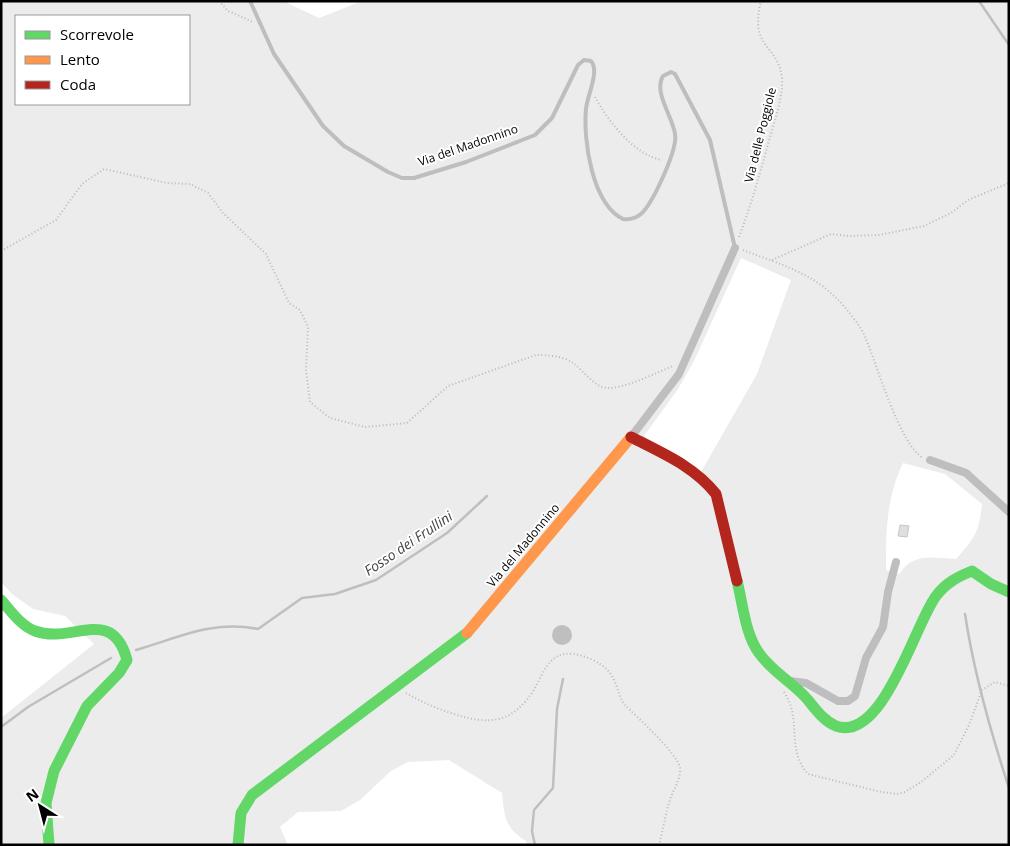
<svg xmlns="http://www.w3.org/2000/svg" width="1010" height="846" font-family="'Open Sans',sans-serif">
<rect width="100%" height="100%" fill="#fff"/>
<path fill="#ececec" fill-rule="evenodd" d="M 1,1 L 283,1 L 319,18 L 362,1 L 1009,1 L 1009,845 L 527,845 L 526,841 C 505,828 504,816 502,793 L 449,760 L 408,762 L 391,771 L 360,800 L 341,811 L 298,812 L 280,827 L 288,845 L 1,845 L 1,718 L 94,644 L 65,616 L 33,609 L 12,594 L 1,582 ZM 16,16 L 189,16 L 189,104 L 16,104 ZM 741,258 L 791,280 L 757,374 L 701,472 L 644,436 L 678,389 L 694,361 ZM 903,463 L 945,474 L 982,504 C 979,532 975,538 956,559 C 932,558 914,552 899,574 L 886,570 C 886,531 886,499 903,463 Z"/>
<path fill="#bfbfbf" d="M552 635a10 10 0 1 1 20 0a10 10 0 1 1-20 0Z"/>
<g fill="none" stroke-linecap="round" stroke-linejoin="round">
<path stroke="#bfbfbf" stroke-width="2.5" d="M 979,1 L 1009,45
M 965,614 C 974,674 990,730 1009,788
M 136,650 C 178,638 212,620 258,629 L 302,598 L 335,594 L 376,580 L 447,533 L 487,496
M 1,727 L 28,707 L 111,658
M 535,845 L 532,831 L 534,810 L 553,788 L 557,709 L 563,679"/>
</g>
<path fill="#dfdfdf" stroke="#c7c7c7" d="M 900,525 L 909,526 L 907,537 L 898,536 Z"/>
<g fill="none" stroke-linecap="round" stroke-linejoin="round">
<path stroke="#b9b9b9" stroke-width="2" stroke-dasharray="1 2.5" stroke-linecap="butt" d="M 219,1 L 228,11 L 253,22
M 595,97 C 608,121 634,155 662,160
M 739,237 C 752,203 761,169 771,134 C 776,116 783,97 782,78 C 778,43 749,50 761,1
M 743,250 C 774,262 810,272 834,296 C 844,305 862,327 866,339 C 877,365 900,445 923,458
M 1,251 L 56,220 L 82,184 L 104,169 L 167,183 L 190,184 L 208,193 L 223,213 L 266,254 L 289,303 L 300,310 L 308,327 L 306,370 L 310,402 L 330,418 L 365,427 L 407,423 L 448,386 L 536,355 C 547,355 564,356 573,363 C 583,370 594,387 607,388 C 624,389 656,373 673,366
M 772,260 L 831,234 L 849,236 L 879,235 L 924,226 L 951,213 L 968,200 L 1009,183
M 784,692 C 803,721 785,748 808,774 L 881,792 L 897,794 L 905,792 L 921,782 L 954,755 L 969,725 L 982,690 L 995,682 L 1009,686
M 406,693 C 420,701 435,708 451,713 C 489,726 513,724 535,688 C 542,675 548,657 564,654 C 575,652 591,658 600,664 C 619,676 616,695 625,705 C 636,716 678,754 680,768 C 681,780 673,789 670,800 C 665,815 663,830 659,845"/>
<path stroke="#bebebe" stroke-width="4" d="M 250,1 L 274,54 L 323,126 L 344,146 L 388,172 L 402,178 L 414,178 L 466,162 L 535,135 L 552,118 L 578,65 L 584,60 L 591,61 C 600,71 587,96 586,109 C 583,140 592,204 623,219 C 630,220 636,218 641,214 C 653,203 678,149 675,134 C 673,117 653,92 663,76 L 671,72 L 675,74 L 710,140 L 735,248"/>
<path stroke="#bebebe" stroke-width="8" d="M 631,437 L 679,374 L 735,248
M 930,460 L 966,473 L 1009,512
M 790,681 L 806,683 L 838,701 L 848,701 L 855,696 L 866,658 L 883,627 L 888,592 L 896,562"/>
<path stroke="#63d668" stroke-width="11" d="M 737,581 C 743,604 745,634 759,653 C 772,672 794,683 808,700 C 816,710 824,721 836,726 C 883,743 915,624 936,596 C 946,583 957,577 972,571 L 991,584 L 1009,592
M 1,600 C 11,611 21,626 35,631 C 72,645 112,604 127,660 L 119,673 L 87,706 L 54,771 L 46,803 L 49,845
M 238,845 L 241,813 L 252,795 L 467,633"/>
<path stroke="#ff974d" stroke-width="11" d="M 467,633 L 631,437"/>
<path stroke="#b3261e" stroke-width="11" d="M 631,437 C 662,453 694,466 716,494 L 737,581"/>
</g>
<g text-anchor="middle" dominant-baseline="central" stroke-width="4" stroke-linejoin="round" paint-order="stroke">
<g font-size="12" fill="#000" stroke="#fff">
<text transform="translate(760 135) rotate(-76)">Via delle Poggiole</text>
<text transform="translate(468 145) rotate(-19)">Via del Madonnino</text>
<text transform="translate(523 545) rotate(-50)">Via del Madonnino</text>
</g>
<g font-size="14" font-style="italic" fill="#444" stroke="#fff">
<text transform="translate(408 543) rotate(-34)">Fosso dei Frullini</text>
</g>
</g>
<rect width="1010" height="846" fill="none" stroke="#000000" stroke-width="5"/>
<rect x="15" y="15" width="175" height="90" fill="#ffffff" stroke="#999999"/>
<rect x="25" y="31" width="25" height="8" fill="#63d668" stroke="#999999"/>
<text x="60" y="40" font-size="15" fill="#000000">Scorrevole</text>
<rect x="25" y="56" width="25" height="8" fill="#ff974d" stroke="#999999"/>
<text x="60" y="65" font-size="15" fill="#000000">Lento</text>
<rect x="25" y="81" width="25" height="8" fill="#b3261e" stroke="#999999"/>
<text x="60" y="90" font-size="15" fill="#000000">Coda</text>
<g transform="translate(40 806) rotate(324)" stroke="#ffffff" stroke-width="4" paint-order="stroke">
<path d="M0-4L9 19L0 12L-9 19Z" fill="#000000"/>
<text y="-8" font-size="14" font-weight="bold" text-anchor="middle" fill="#000000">N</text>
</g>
</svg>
